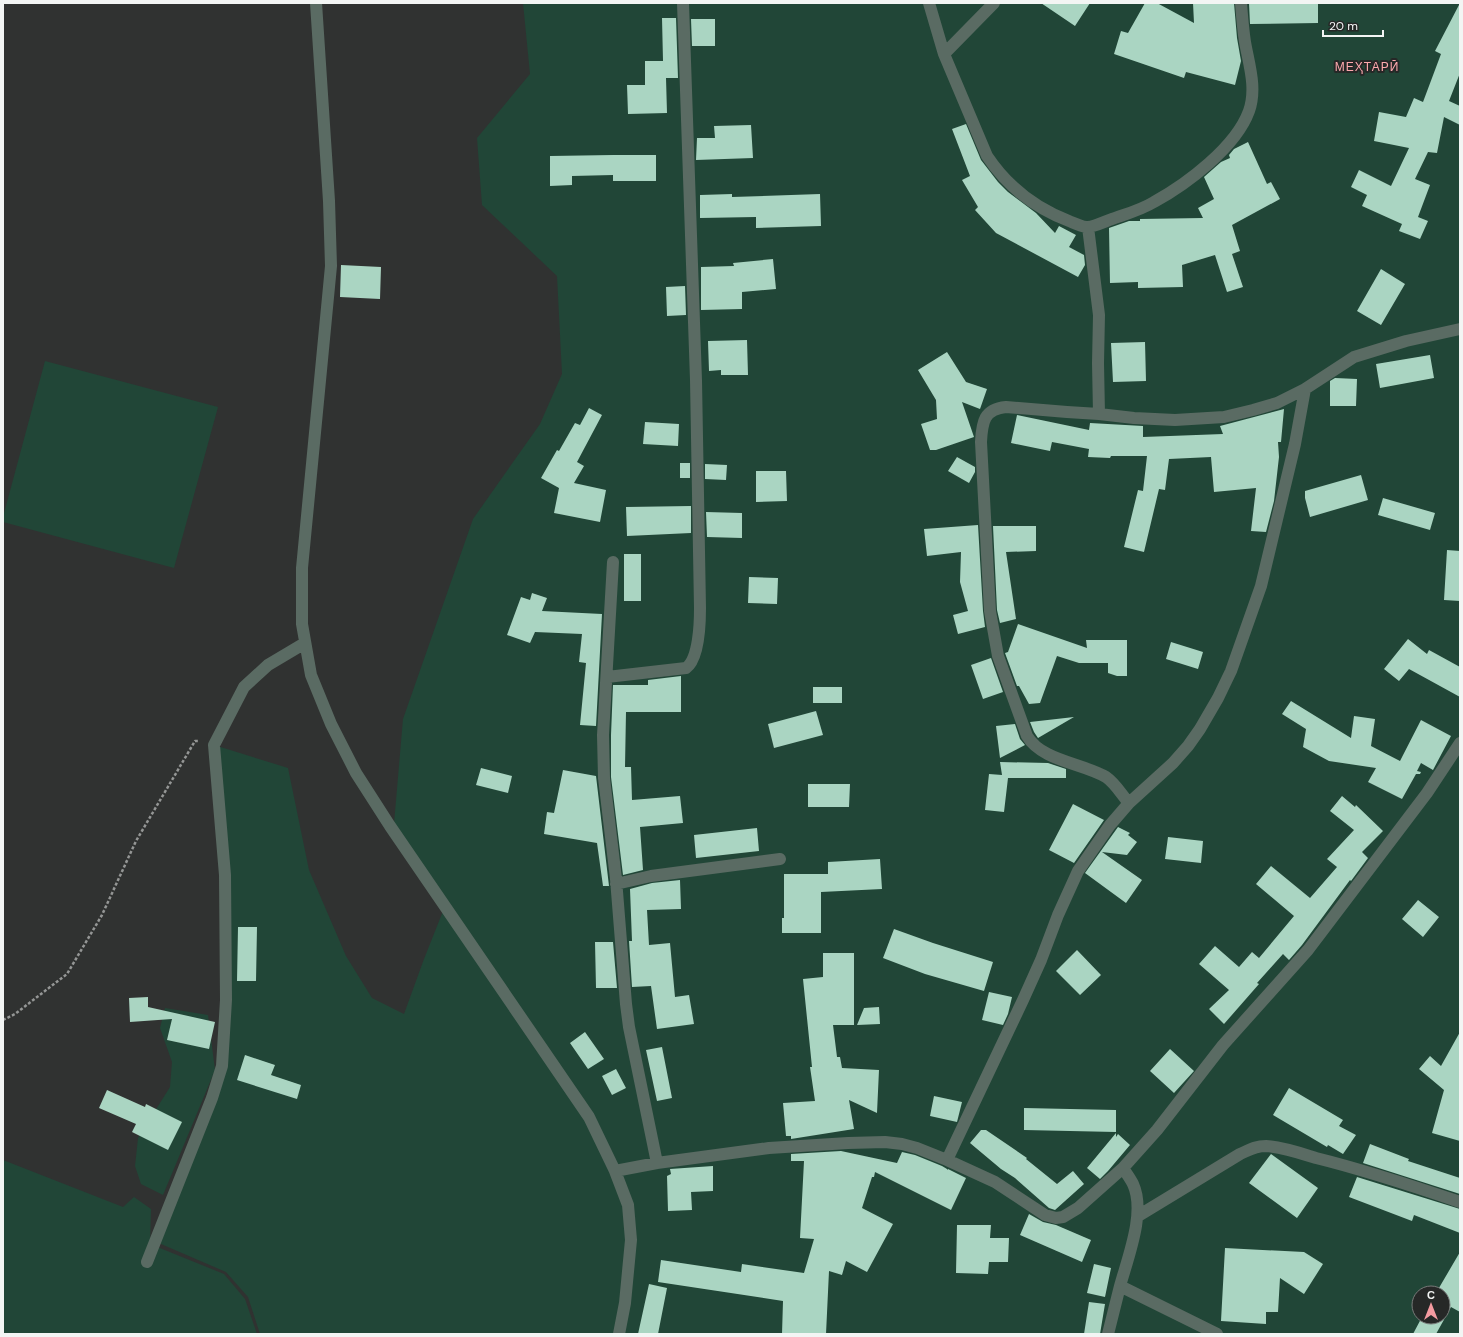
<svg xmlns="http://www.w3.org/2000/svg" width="1463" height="1337" font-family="'DM Sans',sans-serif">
<rect width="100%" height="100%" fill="#303231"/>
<path fill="#214637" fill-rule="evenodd" d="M 523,3 L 1460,3 L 1460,1334 L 260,1334 L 248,1297 L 226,1272 L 154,1241 L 222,1066 L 226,1000 L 214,745 L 288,768 L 309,870 L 346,956 L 372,998 L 404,1014 L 424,959 L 447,901 L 394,824 L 403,719 L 473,519 L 540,424 L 562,374 L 557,276 L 482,205 L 477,138 L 530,74 ZM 1419,1293 L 1443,1293 L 1443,1317 L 1419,1317 Z
M 45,361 L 218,407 L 174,568 L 3,522 L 3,517 Z
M 165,1008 L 208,1015 L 215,1070 L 163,1195 L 141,1184 L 135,1166 L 138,1138 L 170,1087 L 172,1062 L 160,1028 Z
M 3,1160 L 123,1207 L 134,1197 L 151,1209 L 150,1244 L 224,1274 L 245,1299 L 257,1334 L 3,1334 Z"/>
<path fill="#aad5c2" d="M 1041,3 L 1090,3 L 1075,26 Z
M 1145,3 L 1157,3 L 1194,23 L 1193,3 L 1234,3 L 1237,38 L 1241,61 L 1235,85 L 1186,72 L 1184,78 L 1114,54 L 1121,31 L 1128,33 Z
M 1249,3 L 1318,3 L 1318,23 L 1250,24 Z
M 1460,3 L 1460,73 L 1449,101 L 1460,106 L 1460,125 L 1444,117 L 1437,153 L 1428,152 L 1415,179 L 1430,185 L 1418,217 L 1428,221 L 1420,239 L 1399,231 L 1402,224 L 1362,206 L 1367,195 L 1351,187 L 1359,170 L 1391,186 L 1409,148 L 1374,141 L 1379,112 L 1406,117 L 1414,98 L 1423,102 L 1441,54 L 1435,51 Z
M 662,18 L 676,18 L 678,78 L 666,78 L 667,113 L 628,114 L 627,85 L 645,85 L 645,61 L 663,61 Z
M 691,19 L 715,19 L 715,46 L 692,46 Z
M 966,124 L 981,160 L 998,182 L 1008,192 L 1036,213 L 1055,233 L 1059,226 L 1076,235 L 1069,247 L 1084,255 L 1085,265 L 1078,277 L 996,233 L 975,210 L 978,207 L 962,180 L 970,176 L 952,129 Z
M 751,125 L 753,158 L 696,160 L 697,138 L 715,138 L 714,126 Z
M 1248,142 L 1267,184 L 1271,182 L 1280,199 L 1232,225 L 1240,251 L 1232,254 L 1243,287 L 1227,292 L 1215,255 L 1182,265 L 1183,287 L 1138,288 L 1138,282 L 1110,283 L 1109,228 L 1129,221 L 1140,221 L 1140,219 L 1203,218 L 1198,208 L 1214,199 L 1204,177 L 1221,162 L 1230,158 L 1229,155 L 1234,149 Z
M 613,155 L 656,155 L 656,181 L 613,181 L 613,175 L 572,176 L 572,185 L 550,186 L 550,156 Z
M 732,194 L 732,197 L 820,194 L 821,226 L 756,228 L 756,217 L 700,218 L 700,195 Z
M 773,259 L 776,289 L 742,292 L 742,309 L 701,310 L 701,267 L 734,266 L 733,263 Z
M 341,265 L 381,267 L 380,299 L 340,297 Z
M 1381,269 L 1405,284 L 1381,325 L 1357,311 Z
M 685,286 L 686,315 L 667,316 L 666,287 Z
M 747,340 L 748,375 L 721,375 L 721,370 L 709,371 L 708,341 Z
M 1145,342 L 1146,381 L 1113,382 L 1111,343 Z
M 947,352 L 966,382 L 987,389 L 980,409 L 962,402 L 974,437 L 936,450 L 930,450 L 921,424 L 937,419 L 936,400 L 918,370 Z
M 1430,355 L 1434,378 L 1380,388 L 1376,364 Z
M 1335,378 L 1357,379 L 1356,406 L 1330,406 L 1330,381 Z
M 589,408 L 602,415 L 577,462 L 584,466 L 574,483 L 606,490 L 600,522 L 554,513 L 559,488 L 541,478 L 557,450 L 559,451 L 575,423 L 580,425 Z
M 1284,409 L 1281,442 L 1278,442 L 1279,457 L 1274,501 L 1266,532 L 1251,531 L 1256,488 L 1214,492 L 1211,457 L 1169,459 L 1165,490 L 1159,489 L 1144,552 L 1124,547 L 1138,490 L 1143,491 L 1147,456 L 1111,456 L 1110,458 L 1088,457 L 1089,449 L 1052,442 L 1050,451 L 1011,443 L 1017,415 L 1089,430 L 1090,423 L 1143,426 L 1143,437 L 1223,434 L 1220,426 Z
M 645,422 L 679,424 L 678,446 L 643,444 Z
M 957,457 L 975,467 L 975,472 L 969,483 L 948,471 Z
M 680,463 L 690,463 L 690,478 L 680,478 Z
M 705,464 L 727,465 L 726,480 L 705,479 Z
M 756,471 L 786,471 L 787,501 L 756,502 Z
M 1361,475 L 1368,500 L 1310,517 L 1305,498 L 1305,491 Z
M 1383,498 L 1435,513 L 1430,530 L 1378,515 Z
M 691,506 L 691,533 L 627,536 L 626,507 Z
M 706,512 L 742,513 L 742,538 L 707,537 Z
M 978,525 L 983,611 L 985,627 L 958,634 L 953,615 L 968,611 L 960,582 L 961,552 L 927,556 L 924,529 Z
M 993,526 L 1036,526 L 1036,551 L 1006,552 L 1016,619 L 1000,623 L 997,610 Z
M 1447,550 L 1460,551 L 1460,601 L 1444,600 Z
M 624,554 L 641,554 L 641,601 L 624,601 Z
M 749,577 L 778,578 L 777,604 L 748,603 Z
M 532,593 L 547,598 L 542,611 L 602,614 L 596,726 L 580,725 L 586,663 L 579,662 L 582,634 L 535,632 L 530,643 L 507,635 L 521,597 L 530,600 Z
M 1018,624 L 1087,648 L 1086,640 L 1127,640 L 1127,676 L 1117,676 L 1108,673 L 1108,663 L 1079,663 L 1057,656 L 1040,703 L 1029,704 L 1019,686 L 1017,686 L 1005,653 L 1008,652 Z
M 1408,639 L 1427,654 L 1429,650 L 1460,667 L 1460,697 L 1409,669 L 1399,681 L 1384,669 Z
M 1171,642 L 1203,652 L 1198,669 L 1166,659 Z
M 991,658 L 1003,692 L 983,699 L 971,665 Z
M 681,676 L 681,712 L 626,712 L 625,767 L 631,767 L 632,800 L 680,796 L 683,823 L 640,827 L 643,870 L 623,875 L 611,777 L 611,735 L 613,685 L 648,685 L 648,680 Z
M 813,687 L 842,687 L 842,703 L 813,703 Z
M 1291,701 L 1351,738 L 1354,716 L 1375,719 L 1371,746 L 1400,761 L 1421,720 L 1451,736 L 1433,770 L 1421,763 L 1417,771 L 1421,772 L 1420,774 L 1416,774 L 1402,799 L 1368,782 L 1376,768 L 1329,761 L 1303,747 L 1306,729 L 1282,714 Z
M 816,711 L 823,735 L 774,748 L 768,724 Z
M 1074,717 L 1038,738 L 1034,732 L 1030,722 Z
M 1015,724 L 1020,739 L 1025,745 L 1000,758 L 996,726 Z
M 1000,762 L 1048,763 L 1066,769 L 1066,778 L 1008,778 L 1004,812 L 985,810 L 989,774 L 1002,775 Z
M 481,768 L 512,776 L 508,793 L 476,785 Z
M 563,770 L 596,776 L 609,886 L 603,886 L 597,843 L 544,834 L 547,812 L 554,813 Z
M 808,784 L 850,784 L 849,807 L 808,807 Z
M 1342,796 L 1355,807 L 1356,805 L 1383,831 L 1362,852 L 1368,858 L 1351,881 L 1350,880 L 1302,945 L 1289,960 L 1283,954 L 1257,983 L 1259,984 L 1224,1024 L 1209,1009 L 1229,990 L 1199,964 L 1215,946 L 1239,967 L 1252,952 L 1259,958 L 1294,916 L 1256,884 L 1271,866 L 1310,898 L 1337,867 L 1327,859 L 1354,830 L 1330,811 Z
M 1073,804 L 1104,820 L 1074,863 L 1049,850 Z
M 1118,827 L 1130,833 L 1128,835 L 1137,842 L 1127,855 L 1102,852 L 1142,880 L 1126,903 L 1085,873 Z
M 757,828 L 759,851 L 696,858 L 694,835 Z
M 1168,837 L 1203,841 L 1201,863 L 1165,859 Z
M 880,859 L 882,889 L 821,892 L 821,933 L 782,933 L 782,918 L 784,918 L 784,874 L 828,874 L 828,862 Z
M 680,880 L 681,909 L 647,910 L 649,945 L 670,943 L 675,997 L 689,995 L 694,1024 L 657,1029 L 651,986 L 632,987 L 629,941 L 632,941 L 630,889 L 652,883 Z
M 1418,900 L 1439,917 L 1423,937 L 1402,919 Z
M 238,927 L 257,927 L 256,981 L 237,981 Z
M 894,929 L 933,943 L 993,962 L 984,991 L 925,974 L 883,958 Z
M 595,942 L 613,942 L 617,988 L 596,988 Z
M 1077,950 L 1101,975 L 1080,995 L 1056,971 Z
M 823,953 L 854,953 L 854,1025 L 833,1025 L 837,1057 L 840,1057 L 842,1068 L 879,1070 L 877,1113 L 849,1100 L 854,1129 L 791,1139 L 791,1136 L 786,1136 L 783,1103 L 815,1101 L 810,1067 L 812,1067 L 803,979 L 823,977 Z
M 989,992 L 1012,997 L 1008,1014 L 1003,1025 L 982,1020 Z
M 148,997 L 148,1007 L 215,1022 L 209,1049 L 167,1040 L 172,1019 L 130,1022 L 129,998 Z
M 879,1007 L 880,1024 L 857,1025 L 864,1008 Z
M 585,1032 L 604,1059 L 588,1069 L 570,1043 Z
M 1460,1032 L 1460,1141 L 1432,1133 L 1444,1090 L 1419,1069 L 1430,1056 L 1441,1066 Z
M 662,1047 L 672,1098 L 657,1101 L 646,1050 Z
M 1170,1049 L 1194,1071 L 1174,1093 L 1150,1071 Z
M 245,1055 L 275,1065 L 271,1075 L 301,1085 L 297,1099 L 237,1080 Z
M 616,1069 L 626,1088 L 612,1095 L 602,1076 Z
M 1289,1088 L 1343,1120 L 1339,1126 L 1356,1135 L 1343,1154 L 1328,1145 L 1327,1147 L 1273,1115 Z
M 107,1090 L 145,1107 L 146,1104 L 182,1122 L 168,1150 L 132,1132 L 136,1124 L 99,1108 Z
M 934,1096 L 962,1102 L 957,1122 L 930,1116 Z
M 1024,1108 L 1116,1110 L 1116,1132 L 1024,1130 Z
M 981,1130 L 986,1130 L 1027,1158 L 1026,1159 L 1057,1184 L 1073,1171 L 1084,1184 L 1055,1210 L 1049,1208 L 1015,1178 L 1001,1169 L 970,1143 Z
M 1116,1133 L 1116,1137 L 1118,1134 L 1130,1145 L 1108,1171 L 1100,1179 L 1087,1168 Z
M 1370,1144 L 1409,1159 L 1408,1161 L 1460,1178 L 1460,1194 L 1363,1163 Z
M 841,1151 L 897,1163 L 902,1152 L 915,1155 L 942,1166 L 947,1169 L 947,1170 L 948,1169 L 966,1178 L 951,1210 L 875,1172 L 874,1177 L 872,1177 L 862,1208 L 893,1224 L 867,1272 L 846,1261 L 842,1275 L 829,1271 L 826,1334 L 782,1334 L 783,1301 L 658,1282 L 661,1260 L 741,1272 L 742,1264 L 804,1273 L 814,1239 L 800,1238 L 804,1161 L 791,1161 L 791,1154 Z
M 1271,1154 L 1318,1188 L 1297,1218 L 1249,1183 Z
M 713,1166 L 713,1191 L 691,1192 L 692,1210 L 668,1211 L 667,1176 L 671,1174 L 670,1169 Z
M 1357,1177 L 1460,1209 L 1460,1233 L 1414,1215 L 1412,1221 L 1349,1197 Z
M 1029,1214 L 1043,1222 L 1056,1225 L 1091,1240 L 1082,1262 L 1020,1235 Z
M 957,1225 L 991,1225 L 990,1238 L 1009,1238 L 1008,1262 L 989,1262 L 988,1274 L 956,1273 Z
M 1225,1248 L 1304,1252 L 1323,1264 L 1304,1294 L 1280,1278 L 1278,1312 L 1266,1312 L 1266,1324 L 1221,1321 Z
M 1460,1252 L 1460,1312 L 1451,1307 L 1436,1334 L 1413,1334 L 1422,1317 L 1443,1317 L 1443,1293 L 1436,1293 Z
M 1094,1264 L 1111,1268 L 1105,1297 L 1087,1293 Z
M 649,1284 L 667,1288 L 658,1334 L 638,1334 Z
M 1089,1302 L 1105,1304 L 1100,1334 L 1084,1334 Z"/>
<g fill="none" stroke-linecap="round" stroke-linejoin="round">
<path stroke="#949695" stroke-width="2.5" stroke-dasharray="3 2" stroke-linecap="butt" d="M 3,1020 L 15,1014 L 67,974 L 102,915 L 136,841 L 195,741 L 199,741"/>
<path stroke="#5a6b63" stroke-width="12" d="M 316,3 L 329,201 L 331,266 L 302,568 L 302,624 L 311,675 L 331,724 L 356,773 L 390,826 L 589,1117 L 615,1171 L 628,1205 L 631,1240 L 625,1303 L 619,1334
M 929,3 L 944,54 L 987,156 C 1007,186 1035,208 1069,221 C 1074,223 1080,226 1086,227 C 1092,228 1106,221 1112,219 C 1126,214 1141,210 1154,202 C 1187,184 1236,147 1249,111 C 1257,88 1249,65 1245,42 C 1243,29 1242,16 1241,3
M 944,54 L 994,3
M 1088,227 L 1099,315 L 1098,363 L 1099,414
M 613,562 L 603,735 L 604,778 L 616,879 L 626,1004 L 629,1027 L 657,1163
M 607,677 L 686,668 C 699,659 700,623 700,608 L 696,380 L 683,3
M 1129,803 L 1173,763 L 1188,746 L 1200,729 L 1218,698 L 1231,671 L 1261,586 L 1295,444 L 1305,389
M 616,884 L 651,876 L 780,859
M 947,1160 L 995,1182 L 1045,1215 L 1056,1218 L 1063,1217 L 1078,1208 L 1123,1168 L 1157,1130 L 1223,1045 L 1308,950 L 1427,793 L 1460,743
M 1123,1168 C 1126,1173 1130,1178 1133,1184 C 1146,1212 1128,1257 1120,1286 L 1217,1334
M 615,1171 L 657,1163 L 769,1148 L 848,1143 L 885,1142 L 902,1144 L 917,1148 L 947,1160 L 1023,1000 L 1041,960 L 1058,915 L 1078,871 L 1110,825 L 1129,803 C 1122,795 1115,783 1106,777 C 1082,763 1042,761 1027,736 L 998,656 L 990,611 L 981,442 C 982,422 984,409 1006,407 L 1067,412 L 1099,414 L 1134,418 L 1175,420 L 1224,417 L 1253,410 L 1277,403 L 1305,389 L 1354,357 L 1406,341 L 1460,329
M 1138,1216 L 1240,1154 C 1249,1150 1255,1146 1266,1146 C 1283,1147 1300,1153 1316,1158 C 1365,1170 1413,1186 1460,1202
M 147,1262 L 212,1098 L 222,1066 L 226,1000 L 225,875 L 214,745 L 244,687 L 268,665 L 305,643
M 1108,1334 L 1120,1286"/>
</g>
<g text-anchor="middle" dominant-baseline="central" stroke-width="4" stroke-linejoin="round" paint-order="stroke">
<g font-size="12" letter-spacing="1" fill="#fea9ae" stroke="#262827">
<text x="1367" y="67">МЕҲТАРӢ</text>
</g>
</g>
<rect width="1463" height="1337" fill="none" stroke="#f3f5f4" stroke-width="8"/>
<g transform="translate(1431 1305)"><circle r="19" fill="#262827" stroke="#787a79"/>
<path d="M0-3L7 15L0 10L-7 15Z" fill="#f49aa0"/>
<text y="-6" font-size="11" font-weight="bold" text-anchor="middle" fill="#f3f5f4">С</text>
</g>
<path d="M1323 30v6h60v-6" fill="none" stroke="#f3f5f4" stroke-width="2"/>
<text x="1329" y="30" font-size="12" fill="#f3f5f4" stroke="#262827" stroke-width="3" paint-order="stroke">20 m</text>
</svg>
